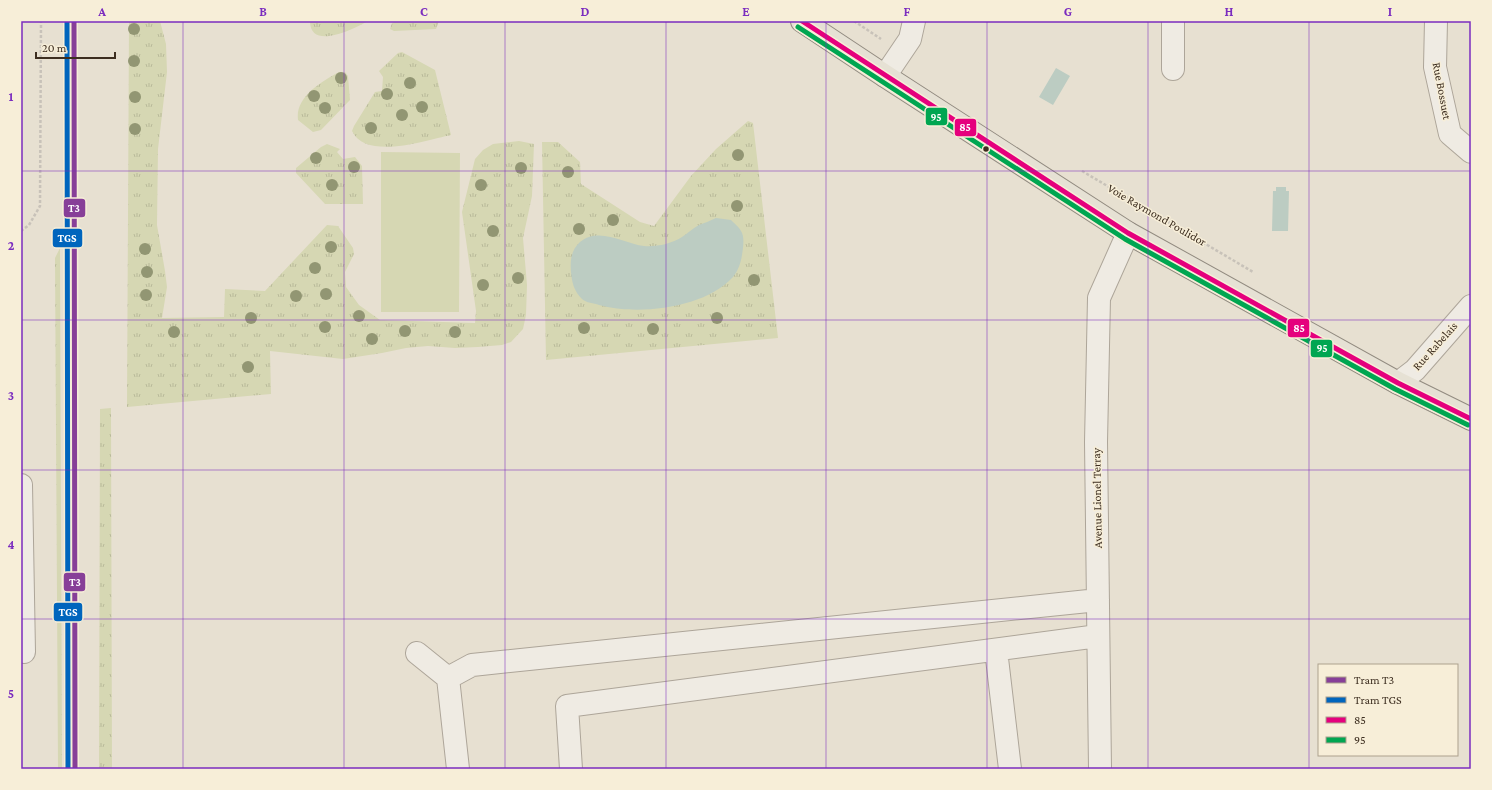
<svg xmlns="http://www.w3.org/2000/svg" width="1492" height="790" font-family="'Crimson Pro',serif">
<defs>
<pattern id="grass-tufts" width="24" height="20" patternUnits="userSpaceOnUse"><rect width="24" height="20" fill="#d6d7b3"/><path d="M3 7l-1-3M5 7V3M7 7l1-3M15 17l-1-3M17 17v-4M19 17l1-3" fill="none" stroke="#b9b99a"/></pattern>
</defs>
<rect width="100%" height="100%" fill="#e7e0d1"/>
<path fill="url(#grass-tufts)" d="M 129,21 L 160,21 L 166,44 L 167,72 L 158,149 L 157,225 L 165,271 L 167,287 L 162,318 L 224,317 L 225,289 L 265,291 L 327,225 L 338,226 L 353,248 L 354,254 L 345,272 L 346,287 L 359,305 L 380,320 L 475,323 L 476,311 L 462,212 L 475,159 L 483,150 L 493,144 L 519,141 L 534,144 L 532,196 L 523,238 L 527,285 L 526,315 L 523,329 L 511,342 L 502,345 L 478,347 L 455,348 L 428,346 L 406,348 L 382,353 L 343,359 L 270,351 L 271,394 L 127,407 Z
M 310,21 L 368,21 C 354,29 310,51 310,21 Z
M 396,21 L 439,21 L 436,29 L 394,31 L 390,29 L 392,23 Z
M 402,52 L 435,70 L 451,135 C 427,140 366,161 352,131 L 354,126 L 375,92 L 382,91 L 383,77 L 379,71 L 398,53 Z
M 339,72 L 345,72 L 348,76 L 350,100 L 321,130 L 313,132 L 298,120 C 295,97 321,82 339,72 Z
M 748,121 L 753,123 L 778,338 L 546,360 L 542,142 L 558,142 L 580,162 L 581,184 L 640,222 L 654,226 L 691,176 L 716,149 Z
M 327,144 L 340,149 L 337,152 L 343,159 L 355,157 L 362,166 L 363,204 L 325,204 L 296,173 L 296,168 L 321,147 Z
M 60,248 L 62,769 L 58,769 L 55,258 Z
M 111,408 L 112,769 L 99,769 L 100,409 Z"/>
<path fill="#d6d7b3" d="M 381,152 L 460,153 L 459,312 L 381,312 Z"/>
<path fill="#bcccc2" d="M 1056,68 L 1070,76 L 1053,105 L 1039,97 Z
M 1276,187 L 1286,187 L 1286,191 L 1289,191 L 1288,231 L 1272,231 L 1273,191 L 1276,191 Z
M 716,218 L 731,220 C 734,223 739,227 741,231 C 745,237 743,248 742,255 C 741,262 738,271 733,277 C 705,308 638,316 599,305 C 594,303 586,303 582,299 C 574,291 572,283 571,272 C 570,261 571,250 580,242 C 599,226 625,244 644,246 C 656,247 671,244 682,237 C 687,234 693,228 699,225 C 704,223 710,221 716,218 Z"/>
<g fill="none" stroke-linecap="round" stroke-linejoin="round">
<g stroke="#ada599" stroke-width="24">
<path id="minor" d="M 1173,21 L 1173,69
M 1436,21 L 1435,67 L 1450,134 L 1471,152
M 885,76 L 910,39 L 914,21
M 1398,383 L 1415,370 L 1471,306
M 21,485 L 24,652
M 996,650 L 1010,769
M 417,653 L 448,678 L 458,769
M 448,678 L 472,665 L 1098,600
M 571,769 L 567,706 L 1098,636
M 1100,769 L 1096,442 L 1099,298 L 1128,233"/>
</g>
<g stroke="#928b80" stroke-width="24">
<path id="major" d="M 802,21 L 885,76 L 1128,233 L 1398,383 L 1471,419"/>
</g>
<path stroke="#c8c2b9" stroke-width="2.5" stroke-dasharray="3 2" stroke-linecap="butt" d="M 854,21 L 881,39
M 1082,171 L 1253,272
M 21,231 L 29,225 L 40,206 L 41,21"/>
<use href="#minor" stroke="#efebe3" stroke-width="22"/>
<use href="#major" stroke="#e6e1d4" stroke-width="22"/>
<g stroke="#f7eed8" stroke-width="8">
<path id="bus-1" d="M 802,21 L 1128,233 L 1398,383 L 1471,419"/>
</g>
<g stroke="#f7eed8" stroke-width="8">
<path id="bus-2" d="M 798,27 L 1125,239 L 1395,389 L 1468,425"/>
</g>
<use href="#bus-1" stroke="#e5007d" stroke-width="5"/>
<use href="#bus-2" stroke="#00a651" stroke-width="5"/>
<g stroke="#f7eed8" stroke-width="8">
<path id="tram-1" d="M 74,21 L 75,769"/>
</g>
<g stroke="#f7eed8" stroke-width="8">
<path id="tram-2" d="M 67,21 L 68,769"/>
</g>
<use href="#tram-1" stroke="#873f98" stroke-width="5"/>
<use href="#tram-2" stroke="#0065bd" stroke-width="5"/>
</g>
<g fill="#929673">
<circle cx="134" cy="29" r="6"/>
<circle cx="134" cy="61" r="6"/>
<circle cx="341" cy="78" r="6"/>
<circle cx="410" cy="83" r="6"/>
<circle cx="387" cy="94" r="6"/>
<circle cx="314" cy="96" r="6"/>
<circle cx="135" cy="97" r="6"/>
<circle cx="422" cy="107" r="6"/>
<circle cx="325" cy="108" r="6"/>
<circle cx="402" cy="115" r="6"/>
<circle cx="371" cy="128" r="6"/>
<circle cx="135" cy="129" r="6"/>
<circle cx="738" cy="155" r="6"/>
<circle cx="316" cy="158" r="6"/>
<circle cx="354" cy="167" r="6"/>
<circle cx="521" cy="168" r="6"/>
<circle cx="568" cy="172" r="6"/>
<circle cx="332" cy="185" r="6"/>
<circle cx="481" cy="185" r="6"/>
<circle cx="737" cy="206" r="6"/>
<circle cx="613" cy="220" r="6"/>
<circle cx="579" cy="229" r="6"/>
<circle cx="493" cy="231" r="6"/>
<circle cx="331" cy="247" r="6"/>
<circle cx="145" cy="249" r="6"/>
<circle cx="315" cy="268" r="6"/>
<circle cx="147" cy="272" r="6"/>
<circle cx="518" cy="278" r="6"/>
<circle cx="754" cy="280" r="6"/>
<circle cx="483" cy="285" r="6"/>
<circle cx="326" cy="294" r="6"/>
<circle cx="146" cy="295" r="6"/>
<circle cx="296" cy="296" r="6"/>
<circle cx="359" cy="316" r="6"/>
<circle cx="251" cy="318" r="6"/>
<circle cx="717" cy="318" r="6"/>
<circle cx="325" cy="327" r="6"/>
<circle cx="584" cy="328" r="6"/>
<circle cx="653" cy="329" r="6"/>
<circle cx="405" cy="331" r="6"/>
<circle cx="174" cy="332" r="6"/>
<circle cx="455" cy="332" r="6"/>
<circle cx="372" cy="339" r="6"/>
<circle cx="248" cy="367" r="6"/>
</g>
<path fill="none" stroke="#7b2cbf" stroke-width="1" stroke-opacity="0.55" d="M 183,21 L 183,769M 344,21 L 344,769M 505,21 L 505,769M 666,21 L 666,769M 826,21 L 826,769M 987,21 L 987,769M 1148,21 L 1148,769M 1309,21 L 1309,769M 21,171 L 1471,171M 21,320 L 1471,320M 21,470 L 1471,470M 21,619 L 1471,619"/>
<circle fill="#3d2e20" stroke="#f7eed8" stroke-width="1.5" cx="986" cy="149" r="3.5"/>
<g text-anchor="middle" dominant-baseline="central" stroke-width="3" stroke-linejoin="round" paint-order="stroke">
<g font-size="12" fill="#3d2e20" stroke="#f7eed8">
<text transform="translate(1442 91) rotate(79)">Rue Bossuet</text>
<text transform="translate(1157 215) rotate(30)">Voie Raymond Poulidor</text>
<text transform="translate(1435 346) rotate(-48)">Rue Rabelais</text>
<text transform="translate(1097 498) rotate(-91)">Avenue Lionel Terray</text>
</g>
</g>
<g stroke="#f7eed8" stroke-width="1.5">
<rect x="925" y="107" width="23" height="19" rx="4" fill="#00a651"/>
<rect x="954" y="118" width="23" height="19" rx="4" fill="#e5007d"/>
<rect x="63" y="198" width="23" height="20" rx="4" fill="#873f98"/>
<rect x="52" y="228" width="31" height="20" rx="4" fill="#0065bd"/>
<rect x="1287" y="318" width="23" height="20" rx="4" fill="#e5007d"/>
<rect x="1310" y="339" width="23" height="19" rx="4" fill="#00a651"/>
<rect x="63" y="572" width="23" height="20" rx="4" fill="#873f98"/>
<rect x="53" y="602" width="30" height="20" rx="4" fill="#0065bd"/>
</g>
<g font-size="11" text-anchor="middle" font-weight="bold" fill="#fff">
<text x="936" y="121">95</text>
<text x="965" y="131">85</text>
<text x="74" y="212">T3</text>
<text x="67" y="242">TGS</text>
<text x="1299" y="332">85</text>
<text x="1322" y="352">95</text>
<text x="75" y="586">T3</text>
<text x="68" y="616">TGS</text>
</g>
<rect width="1492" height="790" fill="none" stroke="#f7eed8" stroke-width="44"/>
<rect x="1318" y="664" width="140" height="92" fill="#f7eed8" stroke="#ada18e"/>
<rect x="1326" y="677" width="20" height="6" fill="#873f98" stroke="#ada18e"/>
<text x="1354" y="684" font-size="12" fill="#3d2e20">Tram T3</text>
<rect x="1326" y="697" width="20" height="6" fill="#0065bd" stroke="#ada18e"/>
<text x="1354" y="704" font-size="12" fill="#3d2e20">Tram TGS</text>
<rect x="1326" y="717" width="20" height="6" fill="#e5007d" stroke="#ada18e"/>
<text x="1354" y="724" font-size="12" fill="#3d2e20">85</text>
<rect x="1326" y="737" width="20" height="6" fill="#00a651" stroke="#ada18e"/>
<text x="1354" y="744" font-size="12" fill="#3d2e20">95</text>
<path d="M36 52v6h79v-6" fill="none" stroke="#3d2e20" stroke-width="2"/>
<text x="42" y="52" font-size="12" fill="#3d2e20" stroke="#f7eed8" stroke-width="3" paint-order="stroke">20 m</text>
<rect x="22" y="22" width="1448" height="746" fill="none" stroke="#7b2cbf" stroke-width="1.5"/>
<g font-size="13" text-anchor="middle" font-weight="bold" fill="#7b2cbf">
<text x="102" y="16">A</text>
<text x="263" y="16">B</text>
<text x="424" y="16">C</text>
<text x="585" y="16">D</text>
<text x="746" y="16">E</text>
<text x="907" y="16">F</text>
<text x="1068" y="16">G</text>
<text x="1229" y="16">H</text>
<text x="1390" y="16">I</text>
<text x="11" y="101">1</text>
<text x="11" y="250">2</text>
<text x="11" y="400">3</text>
<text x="11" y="549">4</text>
<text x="11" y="698">5</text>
</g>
</svg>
